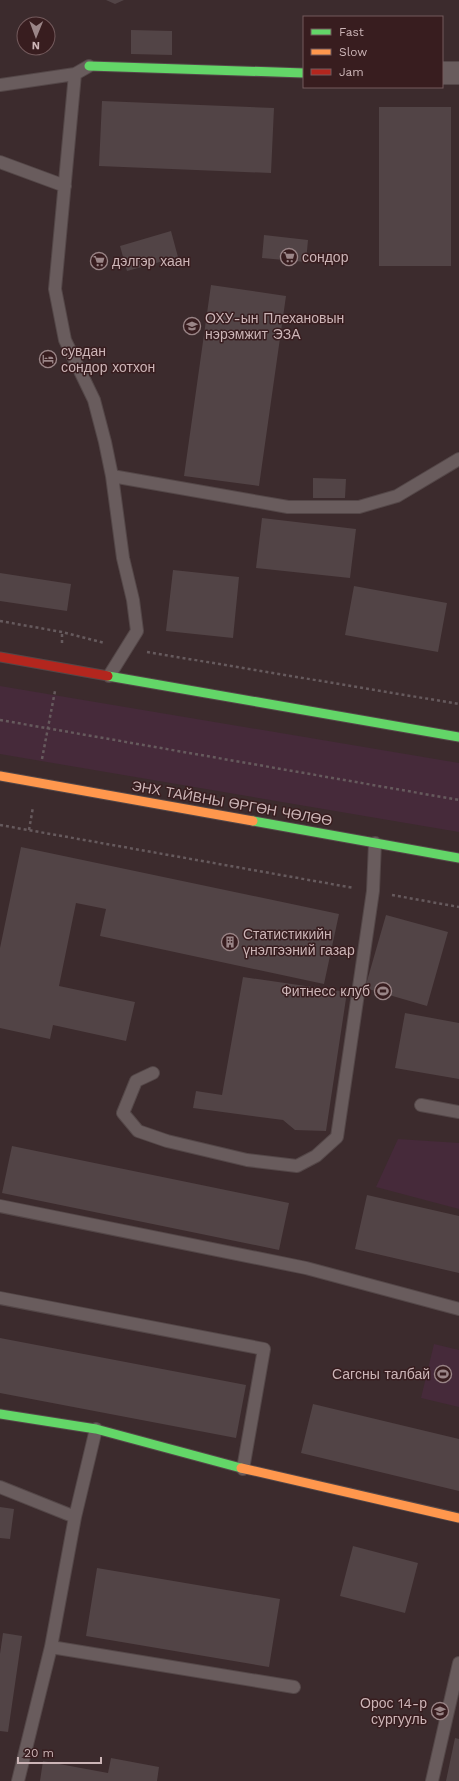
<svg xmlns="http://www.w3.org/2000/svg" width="459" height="1781" font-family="'Work Sans',sans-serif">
<rect width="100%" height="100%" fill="#3c2b2d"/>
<path fill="#462a3a" d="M 0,686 L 459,763 L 459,832 L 0,754 Z
M 398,1139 L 459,1143 L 459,1209 L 376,1187 Z
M 434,1344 L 459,1350 L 459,1407 L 421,1398 Z"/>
<path fill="#524446" d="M 106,0 L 124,0 L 115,4 Z
M 131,30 L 172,31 L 172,55 L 131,54 Z
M 102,101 L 274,108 L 271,173 L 99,166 Z
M 379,107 L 451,107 L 451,266 L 379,266 Z
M 171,231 L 178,257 L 127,271 L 120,246 Z
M 264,235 L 308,240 L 306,262 L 262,258 Z
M 211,285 L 286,296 L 259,486 L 184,476 Z
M 313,478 L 346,479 L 345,498 L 313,498 Z
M 262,518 L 356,529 L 350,578 L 256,568 Z
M 173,570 L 239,577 L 233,638 L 166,631 Z
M 0,573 L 71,584 L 67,611 L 0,601 Z
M 354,586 L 447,603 L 438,652 L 345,635 Z
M 21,847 L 339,914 L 324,984 L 100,936 L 106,909 L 76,903 L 59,986 L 135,1002 L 126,1041 L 53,1025 L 50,1039 L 0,1028 L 0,948 Z
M 386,915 L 448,932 L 427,1006 L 365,988 Z
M 243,977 L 347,992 L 326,1131 L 295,1130 L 283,1120 L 193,1108 L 196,1091 L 222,1095 Z
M 405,1013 L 459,1023 L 459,1079 L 395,1068 Z
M 12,1146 L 289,1203 L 279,1250 L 2,1193 Z
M 367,1195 L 459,1216 L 459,1273 L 355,1249 Z
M 0,1338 L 246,1385 L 236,1438 L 0,1393 Z
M 313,1404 L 459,1439 L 459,1491 L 301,1453 Z
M 0,1507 L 14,1509 L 10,1539 L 0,1538 Z
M 353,1546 L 418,1563 L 405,1613 L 340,1596 Z
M 97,1568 L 280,1599 L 269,1667 L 86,1636 Z
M 3,1633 L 22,1636 L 8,1732 L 0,1731 L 0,1654 Z
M 455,1738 L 459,1739 L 459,1781 L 446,1781 Z
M 111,1758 L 159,1767 L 157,1781 L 40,1781 L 43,1761 L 108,1773 Z"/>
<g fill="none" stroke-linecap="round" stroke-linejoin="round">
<g stroke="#544748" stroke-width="14">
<path id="lane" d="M 89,66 L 75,74 L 55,289 L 65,340 L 94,400 L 105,442 L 112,476 L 123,558 L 133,600 L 137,631 L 109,676
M 0,85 L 75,74
M 0,162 L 65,186
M 112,476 L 288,507 L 359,507 L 397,496 L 459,459
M 153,1073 L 136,1081 L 123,1113 L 138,1131 L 167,1141 L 247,1160 L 297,1166 L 316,1156 L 337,1137 L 373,891 L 375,843
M 421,1105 L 459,1112
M 0,1206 L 306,1268 L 459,1309
M 0,1298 L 264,1349 L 243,1469
M 0,1487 L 75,1517 L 96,1429
M 51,1647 L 294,1687
M 18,1781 L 51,1647 L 75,1517
M 432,1781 L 459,1663"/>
</g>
<g stroke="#544748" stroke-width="24">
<path id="street" d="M 442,73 L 459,73"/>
</g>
<g stroke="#544748" stroke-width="11">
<path id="fast" d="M 89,66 L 304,73
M 108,676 L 459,737
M 253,821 L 459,858
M 0,1414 L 96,1429 L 241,1468"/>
</g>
<g stroke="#544748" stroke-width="11">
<path id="slow" d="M 0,776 L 253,821
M 241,1468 L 459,1518"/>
</g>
<g stroke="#544748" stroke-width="11">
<path id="jam" d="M 0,657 L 108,676"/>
</g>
<path stroke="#665a5d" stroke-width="2.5" stroke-dasharray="3 3" stroke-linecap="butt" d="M 0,621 L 62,632 L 105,643
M 62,643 L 62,632
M 147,652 L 459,704
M 0,720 L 459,800
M 42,759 L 55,691
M 0,825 L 354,888
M 29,830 L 33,807
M 392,895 L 459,907"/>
<use href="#lane" stroke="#695c5d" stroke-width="12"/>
<use href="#street" stroke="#695c5d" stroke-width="22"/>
<use href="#fast" stroke="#63d668" stroke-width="9"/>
<use href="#slow" stroke="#ff974d" stroke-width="9"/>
<use href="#jam" stroke="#b3261e" stroke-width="9"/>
</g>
<defs>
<g id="supermarket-ring" transform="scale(0.9)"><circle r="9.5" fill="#381d1f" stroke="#9a8587" stroke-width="1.5"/><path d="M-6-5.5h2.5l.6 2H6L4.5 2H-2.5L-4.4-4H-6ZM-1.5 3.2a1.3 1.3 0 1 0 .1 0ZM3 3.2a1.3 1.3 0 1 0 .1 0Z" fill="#9a8587"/></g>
<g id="university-ring" transform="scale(0.9)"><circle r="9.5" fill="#381d1f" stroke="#9a8587" stroke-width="1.5"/><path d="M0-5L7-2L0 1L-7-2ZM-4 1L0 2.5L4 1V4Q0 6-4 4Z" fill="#9a8587"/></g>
<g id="hotel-ring" transform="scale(0.9)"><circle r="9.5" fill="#381d1f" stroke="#9a8587" stroke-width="1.5"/><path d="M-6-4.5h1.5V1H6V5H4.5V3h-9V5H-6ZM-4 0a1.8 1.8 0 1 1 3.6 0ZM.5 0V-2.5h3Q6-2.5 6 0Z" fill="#9a8587"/></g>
<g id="building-ring" transform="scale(0.9)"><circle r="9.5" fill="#381d1f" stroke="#9a8587" stroke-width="1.5"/><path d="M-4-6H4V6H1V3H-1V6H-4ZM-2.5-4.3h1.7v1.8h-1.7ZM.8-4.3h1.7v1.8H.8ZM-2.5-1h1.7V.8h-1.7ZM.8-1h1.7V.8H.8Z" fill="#9a8587"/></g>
<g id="stadium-ring" transform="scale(0.9)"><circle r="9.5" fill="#381d1f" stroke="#9a8587" stroke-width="1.5"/><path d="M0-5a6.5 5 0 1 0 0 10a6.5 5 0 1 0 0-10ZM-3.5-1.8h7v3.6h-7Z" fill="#9a8587"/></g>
<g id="school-ring" transform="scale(0.9)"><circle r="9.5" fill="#381d1f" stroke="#9a8587" stroke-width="1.5"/><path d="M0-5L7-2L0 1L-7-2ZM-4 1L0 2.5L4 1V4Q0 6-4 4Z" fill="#9a8587"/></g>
</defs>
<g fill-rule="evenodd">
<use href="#supermarket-ring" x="289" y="257"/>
<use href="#supermarket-ring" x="99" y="261"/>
<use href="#university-ring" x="192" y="326"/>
<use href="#hotel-ring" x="48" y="359"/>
<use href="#building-ring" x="230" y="942"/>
<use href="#stadium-ring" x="383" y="991"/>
<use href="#stadium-ring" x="443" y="1374"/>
<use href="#school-ring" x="440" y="1711"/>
</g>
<g text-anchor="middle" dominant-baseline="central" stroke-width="3" stroke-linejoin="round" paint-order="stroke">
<g font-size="14" fill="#ccb5b7" stroke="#381d1f" text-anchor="start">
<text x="302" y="257">сондор</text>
<text x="112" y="261">дэлгэр хаан</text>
<text x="205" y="318">ОХУ-ын Плехановын<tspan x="205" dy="16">нэрэмжит ЭЗА</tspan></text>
<text x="61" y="351">сувдан<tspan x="61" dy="16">сондор хотхон</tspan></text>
<text x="243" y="934">Статистикийн<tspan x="243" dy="16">үнэлгээний газар</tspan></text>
<text x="370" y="991" text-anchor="end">Фитнесс клуб</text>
<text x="430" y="1374" text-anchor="end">Сагсны талбай</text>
<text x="427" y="1703" text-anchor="end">Орос 14-р<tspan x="427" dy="16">сургууль</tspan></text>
</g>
<g font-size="14" fill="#ccb5b7" stroke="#381d1f">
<text transform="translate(232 803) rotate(10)">ЭНХ ТАЙВНЫ ӨРГӨН ЧӨЛӨӨ</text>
</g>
</g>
<rect x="303" y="16" width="140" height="72" fill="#381d1f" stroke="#735a5c"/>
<rect x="311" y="29" width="20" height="6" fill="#63d668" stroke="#735a5c"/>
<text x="339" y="36" font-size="12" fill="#ccb5b7">Fast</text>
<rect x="311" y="49" width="20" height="6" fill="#ff974d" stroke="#735a5c"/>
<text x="339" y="56" font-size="12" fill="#ccb5b7">Slow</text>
<rect x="311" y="69" width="20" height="6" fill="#b3261e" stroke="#735a5c"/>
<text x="339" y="76" font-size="12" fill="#ccb5b7">Jam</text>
<g transform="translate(36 36) rotate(181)"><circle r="19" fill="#381d1f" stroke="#735a5c"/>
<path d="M0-3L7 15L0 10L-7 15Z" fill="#9a8587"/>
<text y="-6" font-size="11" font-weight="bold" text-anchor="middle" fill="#ccb5b7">N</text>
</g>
<path d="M18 1757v6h83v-6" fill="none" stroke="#ccb5b7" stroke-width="2"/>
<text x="24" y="1757" font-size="12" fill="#ccb5b7" stroke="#381d1f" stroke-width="3" paint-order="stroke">20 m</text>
</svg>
